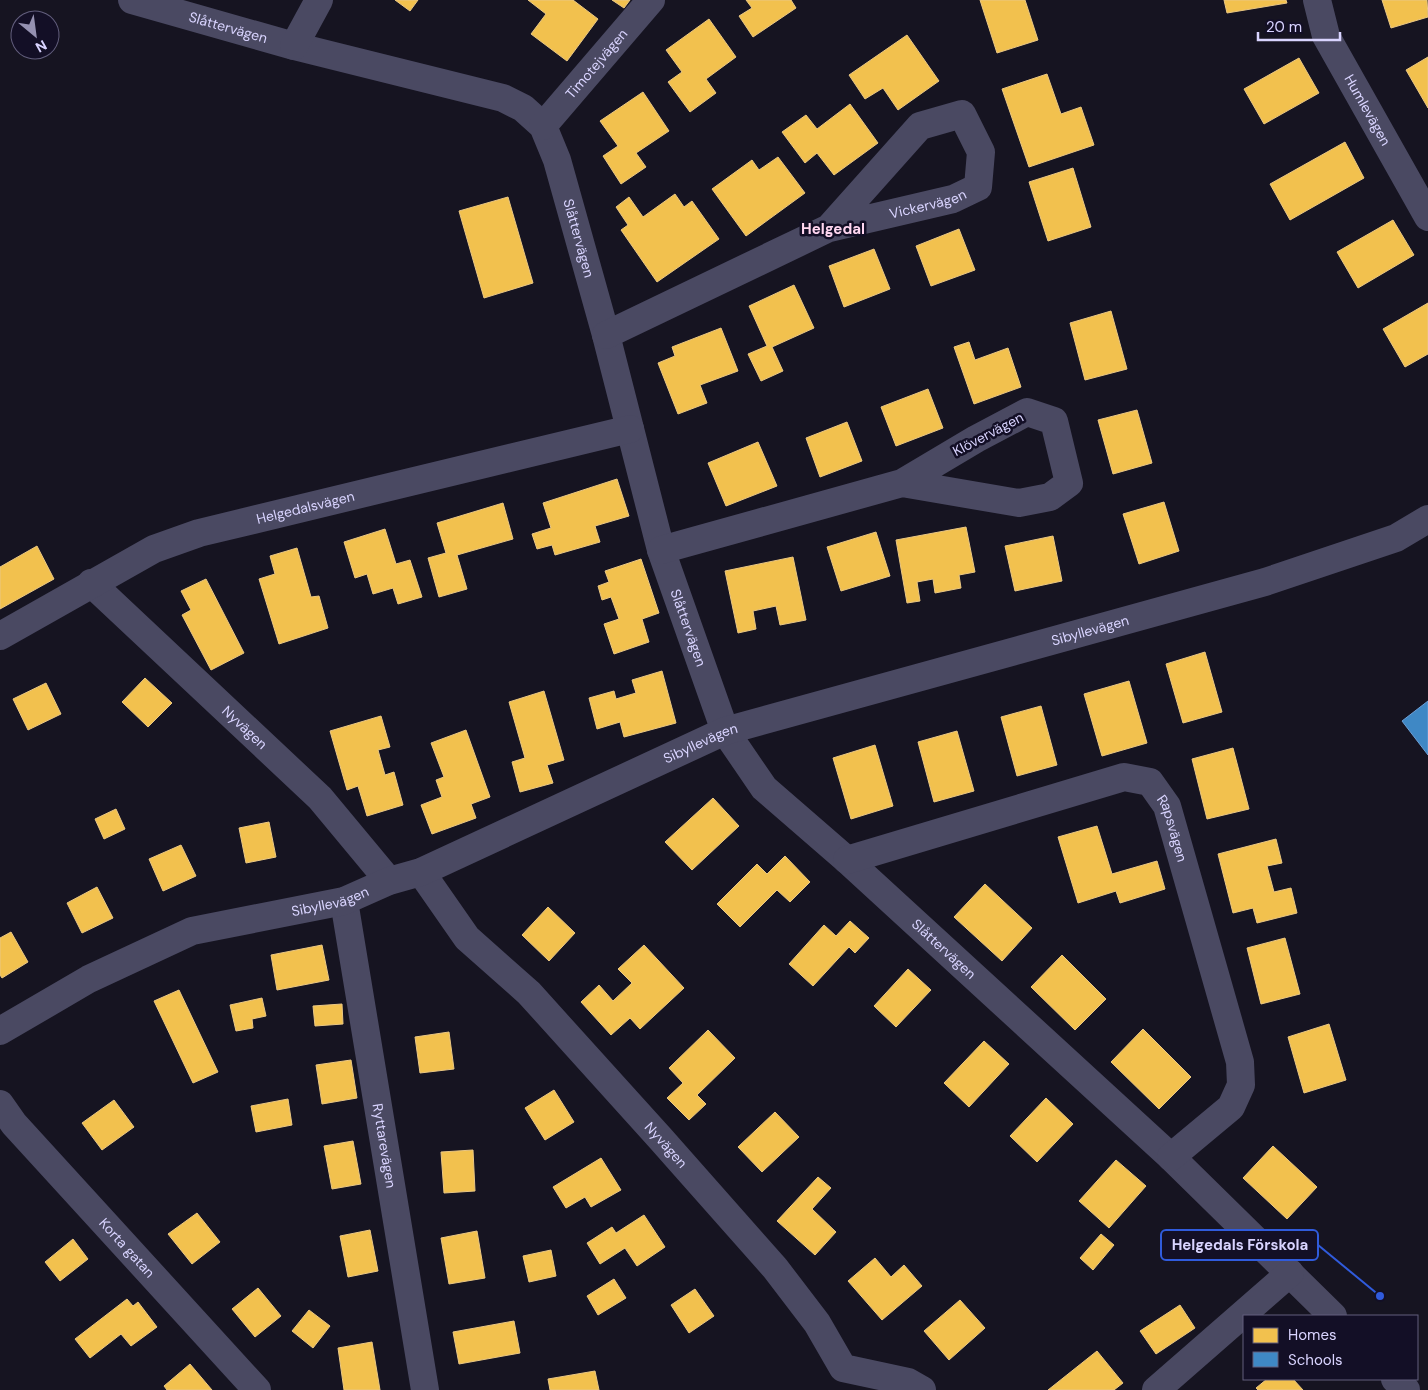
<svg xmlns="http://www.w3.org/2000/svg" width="1428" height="1390" font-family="'DM Sans',sans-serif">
<rect width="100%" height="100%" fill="#161421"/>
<path fill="#f2c14e" stroke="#eac783" d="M 395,0 L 418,0 L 410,11 Z
M 528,0 L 573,0 L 598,19 L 567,61 L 531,34 L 546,14 Z
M 612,0 L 630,0 L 624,8 Z
M 746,0 L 791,0 L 796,8 L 753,37 L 739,16 L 752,8 Z
M 980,0 L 1025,0 L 1038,40 L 997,53 Z
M 1224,0 L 1286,0 L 1287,3 L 1227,13 Z
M 1382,0 L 1427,0 L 1428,17 L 1391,28 Z
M 709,19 L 736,57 L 706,79 L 716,93 L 690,112 L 668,82 L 682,72 L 666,50 Z
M 907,35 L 939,81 L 898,110 L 883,88 L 865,99 L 849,75 Z
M 1428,57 L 1428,108 L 1406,70 Z
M 1299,58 L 1319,93 L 1264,124 L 1244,89 Z
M 1047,74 L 1061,114 L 1081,107 L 1094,145 L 1029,167 L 1002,89 Z
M 643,92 L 669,131 L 636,153 L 646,167 L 621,184 L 603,156 L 618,146 L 600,121 Z
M 850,104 L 878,143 L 834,175 L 817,153 L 805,163 L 782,132 L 806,115 L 817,129 Z
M 1345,142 L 1364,178 L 1290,220 L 1270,184 Z
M 778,157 L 805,193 L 746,236 L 712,189 L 752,160 L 759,170 Z
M 1073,168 L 1091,227 L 1048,241 L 1029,182 Z
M 675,194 L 684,207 L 692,201 L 719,239 L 657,282 L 621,230 L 628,225 L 616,207 L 629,197 L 643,217 Z
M 508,197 L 533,283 L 484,298 L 459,211 Z
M 1393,220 L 1414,255 L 1358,288 L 1337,252 Z
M 959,229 L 975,270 L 931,286 L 916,246 Z
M 874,249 L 890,289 L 844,307 L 829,266 Z
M 794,285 L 814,328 L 772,347 L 783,371 L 761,381 L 748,354 L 767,346 L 749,306 Z
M 1428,303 L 1428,354 L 1405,367 L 1383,329 Z
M 1111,311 L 1127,369 L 1085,380 L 1070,323 Z
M 721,328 L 738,371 L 700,385 L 707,403 L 678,414 L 658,363 L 675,356 L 672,347 Z
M 969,342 L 975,360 L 1008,348 L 1021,387 L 974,404 L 954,347 Z
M 928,389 L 943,428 L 896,446 L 881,407 Z
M 1137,410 L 1152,463 L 1113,474 L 1098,420 Z
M 847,422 L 862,461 L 820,477 L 806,438 Z
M 758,442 L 777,486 L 726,506 L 708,463 Z
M 617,479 L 629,516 L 595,526 L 600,542 L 555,555 L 552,545 L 537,549 L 532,534 L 551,528 L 543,503 Z
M 1164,502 L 1179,551 L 1139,564 L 1123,514 Z
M 503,503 L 513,539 L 457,555 L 467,589 L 439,597 L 428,558 L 446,553 L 437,523 Z
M 966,527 L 975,572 L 959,575 L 961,588 L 935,593 L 933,579 L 917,582 L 920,601 L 907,603 L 896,540 Z
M 385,529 L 396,564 L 410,560 L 422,597 L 398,604 L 393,588 L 373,594 L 367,574 L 355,578 L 344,542 Z
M 876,532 L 890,576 L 841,591 L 827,547 Z
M 1053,536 L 1062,581 L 1015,591 L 1005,546 Z
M 37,546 L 54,579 L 0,609 L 0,567 Z
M 297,548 L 311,597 L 319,596 L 328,628 L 279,644 L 259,579 L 275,574 L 270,556 Z
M 793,557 L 806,620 L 780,625 L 776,606 L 753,611 L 756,629 L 738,633 L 725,571 Z
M 641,559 L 659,613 L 642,619 L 649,642 L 614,654 L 604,624 L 619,619 L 611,597 L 602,600 L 598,586 L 609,582 L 605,571 Z
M 206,579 L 244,653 L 211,670 L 182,615 L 191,610 L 181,591 Z
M 1205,652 L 1222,712 L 1183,723 L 1166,664 Z
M 662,671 L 676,723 L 624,737 L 620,722 L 597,729 L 589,698 L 614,691 L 616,699 L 636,693 L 632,680 Z
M 145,678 L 172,703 L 148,727 L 122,702 Z
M 1129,681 L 1147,743 L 1102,756 L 1084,694 Z
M 46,683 L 61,714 L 28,730 L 13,699 Z
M 544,691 L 564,760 L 547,765 L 553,783 L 520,792 L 512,762 L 525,758 L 509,702 Z
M 1041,706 L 1057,765 L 1017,776 L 1001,717 Z
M 381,716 L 390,747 L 378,750 L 385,775 L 394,772 L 403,805 L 367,816 L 358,786 L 347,790 L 330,731 Z
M 466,730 L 490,797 L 471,804 L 476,818 L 432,834 L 421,805 L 442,797 L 436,780 L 444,777 L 431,743 Z
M 957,731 L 974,791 L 934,802 L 918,742 Z
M 875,745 L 893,806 L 851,819 L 833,758 Z
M 1233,748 L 1249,809 L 1207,819 L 1192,759 Z
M 713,798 L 739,826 L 692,870 L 665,842 Z
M 116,809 L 125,829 L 104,839 L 95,819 Z
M 269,822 L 276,857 L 246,863 L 239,828 Z
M 1097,826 L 1112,874 L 1157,861 L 1165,889 L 1120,903 L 1116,891 L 1078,903 L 1058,837 Z
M 1276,839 L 1282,863 L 1267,866 L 1274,892 L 1291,888 L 1297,913 L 1257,923 L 1253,908 L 1233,913 L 1218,854 Z
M 181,845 L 196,876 L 163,891 L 149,859 Z
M 785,856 L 810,882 L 790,902 L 777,890 L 740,927 L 717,904 L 757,864 L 767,874 Z
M 985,884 L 1032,928 L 1002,961 L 954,917 Z
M 97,887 L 113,918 L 82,933 L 67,903 Z
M 548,907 L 575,933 L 549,961 L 522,935 Z
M 850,921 L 869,938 L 855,953 L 849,947 L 813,986 L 789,964 L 824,925 L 836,936 Z
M 11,932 L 28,962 L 2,978 L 0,975 L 0,938 Z
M 1285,938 L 1300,994 L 1261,1004 L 1247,948 Z
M 322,945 L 329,980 L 277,990 L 271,955 Z
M 644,945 L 684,988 L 640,1029 L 630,1018 L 611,1035 L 581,1002 L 599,985 L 613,1001 L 632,983 L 618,969 Z
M 1062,955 L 1106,999 L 1075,1030 L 1031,987 Z
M 908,969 L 931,990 L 896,1027 L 874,1006 Z
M 179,990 L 218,1072 L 193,1083 L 154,1001 Z
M 262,998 L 266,1016 L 252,1019 L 253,1028 L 236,1031 L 230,1005 Z
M 342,1004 L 343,1024 L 315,1026 L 313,1006 Z
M 1329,1024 L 1346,1080 L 1304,1093 L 1288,1037 Z
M 1143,1029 L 1191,1077 L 1159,1109 L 1111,1062 Z
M 708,1030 L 735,1058 L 697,1095 L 706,1104 L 689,1120 L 667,1098 L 683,1083 L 669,1068 Z
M 449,1032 L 454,1069 L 420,1073 L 415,1037 Z
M 984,1041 L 1009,1064 L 969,1107 L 944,1083 Z
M 351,1060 L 357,1098 L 322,1104 L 316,1065 Z
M 554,1090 L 574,1122 L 545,1140 L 525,1108 Z
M 1046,1098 L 1073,1124 L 1037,1162 L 1010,1136 Z
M 288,1099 L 292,1125 L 256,1132 L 251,1106 Z
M 114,1100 L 134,1127 L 102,1150 L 82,1123 Z
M 775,1112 L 799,1137 L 762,1172 L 738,1147 Z
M 353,1141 L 361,1184 L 332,1189 L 324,1146 Z
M 1273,1146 L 1317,1187 L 1287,1219 L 1243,1178 Z
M 473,1150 L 475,1191 L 444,1193 L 441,1152 Z
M 601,1158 L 621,1190 L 591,1207 L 585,1197 L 566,1208 L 553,1187 Z
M 1116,1160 L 1146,1186 L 1109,1228 L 1079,1201 Z
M 818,1177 L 831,1188 L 812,1209 L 836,1232 L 815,1255 L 777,1221 Z
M 197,1213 L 220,1242 L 192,1264 L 168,1234 Z
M 644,1215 L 665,1247 L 637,1266 L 625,1248 L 600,1264 L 587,1243 L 612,1227 L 616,1233 Z
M 370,1230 L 378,1271 L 348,1277 L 340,1236 Z
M 477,1231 L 485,1278 L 449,1284 L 441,1238 Z
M 1101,1234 L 1114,1245 L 1093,1270 L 1080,1258 Z
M 73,1239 L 88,1259 L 60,1281 L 45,1262 Z
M 551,1250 L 556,1276 L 529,1282 L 523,1256 Z
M 875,1258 L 891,1277 L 904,1265 L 922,1286 L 882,1320 L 848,1281 Z
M 614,1279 L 626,1298 L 598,1315 L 587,1296 Z
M 258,1288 L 281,1316 L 255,1337 L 232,1309 Z
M 695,1289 L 714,1316 L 689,1333 L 671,1305 Z
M 127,1299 L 133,1306 L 138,1302 L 157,1327 L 131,1346 L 121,1334 L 90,1358 L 75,1339 Z
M 960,1300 L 985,1328 L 949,1360 L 924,1331 Z
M 1180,1305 L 1195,1328 L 1156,1354 L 1140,1331 Z
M 309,1310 L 330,1326 L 313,1348 L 292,1331 Z
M 514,1321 L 520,1353 L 459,1364 L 453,1332 Z
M 372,1342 L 380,1390 L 344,1390 L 338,1348 Z
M 1097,1351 L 1123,1383 L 1114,1390 L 1048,1390 Z
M 190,1364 L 212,1390 L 167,1390 L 164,1386 Z
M 595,1371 L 599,1390 L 550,1390 L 548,1379 Z
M 1267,1379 L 1293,1379 L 1303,1390 L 1258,1390 L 1256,1388 Z"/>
<path fill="#3f88c5" stroke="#6d9fd6" d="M 1428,701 L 1428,755 L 1402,721 Z"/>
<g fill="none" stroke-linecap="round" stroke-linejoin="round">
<g stroke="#4a4962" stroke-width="28">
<path id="s1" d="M 132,0 L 294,46 L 503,98 L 523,108 L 543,126 L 557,160 L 606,335 L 661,550 L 725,731 L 764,788 L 847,860 L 1171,1157 L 1333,1316"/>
<path id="s2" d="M 1317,0 L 1326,36 L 1428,217"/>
<path d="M 294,46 L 319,0"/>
<path id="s3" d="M 543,126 L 651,0"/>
<path id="s4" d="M 606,335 L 829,228 L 953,199 L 978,187 L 981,152 L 962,114 L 920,126 L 829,228"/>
<path d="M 661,550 L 902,483 L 1019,503 L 1050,497 L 1069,483 L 1054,421 L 1027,412 L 976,439 L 902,483"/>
<path id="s5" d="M 91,583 L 320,798 L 389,881"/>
<path id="s6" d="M 0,636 L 154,549 L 199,533 L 630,429"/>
<path id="s7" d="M 847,860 L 1124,777 L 1150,782 L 1167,806 L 1240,1062 L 1241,1085 L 1231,1107 L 1171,1157"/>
<path id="s8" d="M 421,872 L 467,938 L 529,993 L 660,1138 L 775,1268 L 817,1323 L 843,1368 L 908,1382 L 922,1390"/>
<path id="s9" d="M 344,901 L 425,1390"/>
<path id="s10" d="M 0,1031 L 89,979 L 192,931 L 344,901 L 389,881 L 421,872 L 725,731 L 1265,582 L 1396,538 L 1428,519"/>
<path id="s11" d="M 0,1104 L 14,1124 L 257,1390"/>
<path d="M 1395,1379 L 1406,1390"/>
<path d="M 1156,1390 L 1290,1273"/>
</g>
</g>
<g text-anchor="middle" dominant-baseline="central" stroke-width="5" stroke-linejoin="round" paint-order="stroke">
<g font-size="14" fill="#d9d4ff" stroke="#130f26">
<text stroke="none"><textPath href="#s1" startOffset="100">Slåttervägen</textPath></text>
<text stroke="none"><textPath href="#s3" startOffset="82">Timotejvägen</textPath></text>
<text stroke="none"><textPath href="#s2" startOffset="122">Humlevägen</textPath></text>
<text stroke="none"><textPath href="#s4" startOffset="349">Vickervägen</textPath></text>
<text stroke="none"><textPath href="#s1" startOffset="551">Slåttervägen</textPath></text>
<text transform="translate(988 434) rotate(-28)">Klövervägen</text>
<text stroke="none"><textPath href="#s6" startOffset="334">Helgedalsvägen</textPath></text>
<text stroke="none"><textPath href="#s1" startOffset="956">Slåttervägen</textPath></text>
<text stroke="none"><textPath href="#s10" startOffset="1168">Sibyllevägen</textPath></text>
<text stroke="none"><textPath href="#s5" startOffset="211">Nyvägen</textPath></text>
<text stroke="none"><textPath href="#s10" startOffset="762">Sibyllevägen</textPath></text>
<text stroke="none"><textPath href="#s7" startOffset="368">Rapsvägen</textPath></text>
<text stroke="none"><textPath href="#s10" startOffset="358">Sibyllevägen</textPath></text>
<text stroke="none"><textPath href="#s1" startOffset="1376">Slåttervägen</textPath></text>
<text stroke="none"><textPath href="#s8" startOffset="368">Nyvägen</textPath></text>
<text stroke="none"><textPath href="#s9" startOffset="248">Ryttarevägen</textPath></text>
<text stroke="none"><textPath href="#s11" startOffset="192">Korta gatan</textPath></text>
</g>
<g font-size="15" font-weight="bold" fill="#ffd6f0" stroke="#130f26">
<text x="833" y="229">Helgedal</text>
</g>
</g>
<path fill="none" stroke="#305bdc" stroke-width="2" d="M1380 1296L1318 1245"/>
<circle fill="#305bdc" stroke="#130f26" stroke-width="2" cx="1380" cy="1296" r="5"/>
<rect fill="#130f26" stroke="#305bdc" stroke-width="2" x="1161" y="1230" width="157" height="30" rx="5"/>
<g font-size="15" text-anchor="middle" font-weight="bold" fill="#d9d4ff">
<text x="1240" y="1250">Helgedals Förskola</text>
</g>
<rect x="1243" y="1315" width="175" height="65" fill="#130f26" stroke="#625e7d"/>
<rect x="1253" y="1328" width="25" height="15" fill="#f2c14e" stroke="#625e7d"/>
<text x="1288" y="1340" font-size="15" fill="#d9d4ff">Homes</text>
<rect x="1253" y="1352" width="25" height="15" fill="#3f88c5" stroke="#625e7d"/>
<text x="1288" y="1365" font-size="15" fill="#d9d4ff">Schools</text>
<g transform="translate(35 35) rotate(151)"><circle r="24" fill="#130f26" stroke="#625e7d"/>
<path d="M0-4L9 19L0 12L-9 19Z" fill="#9591b1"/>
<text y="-8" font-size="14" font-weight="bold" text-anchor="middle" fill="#d9d4ff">N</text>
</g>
<path d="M1258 32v8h82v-8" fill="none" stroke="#d9d4ff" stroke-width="2.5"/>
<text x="1266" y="32" font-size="15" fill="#d9d4ff" stroke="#130f26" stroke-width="4" paint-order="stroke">20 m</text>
</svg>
